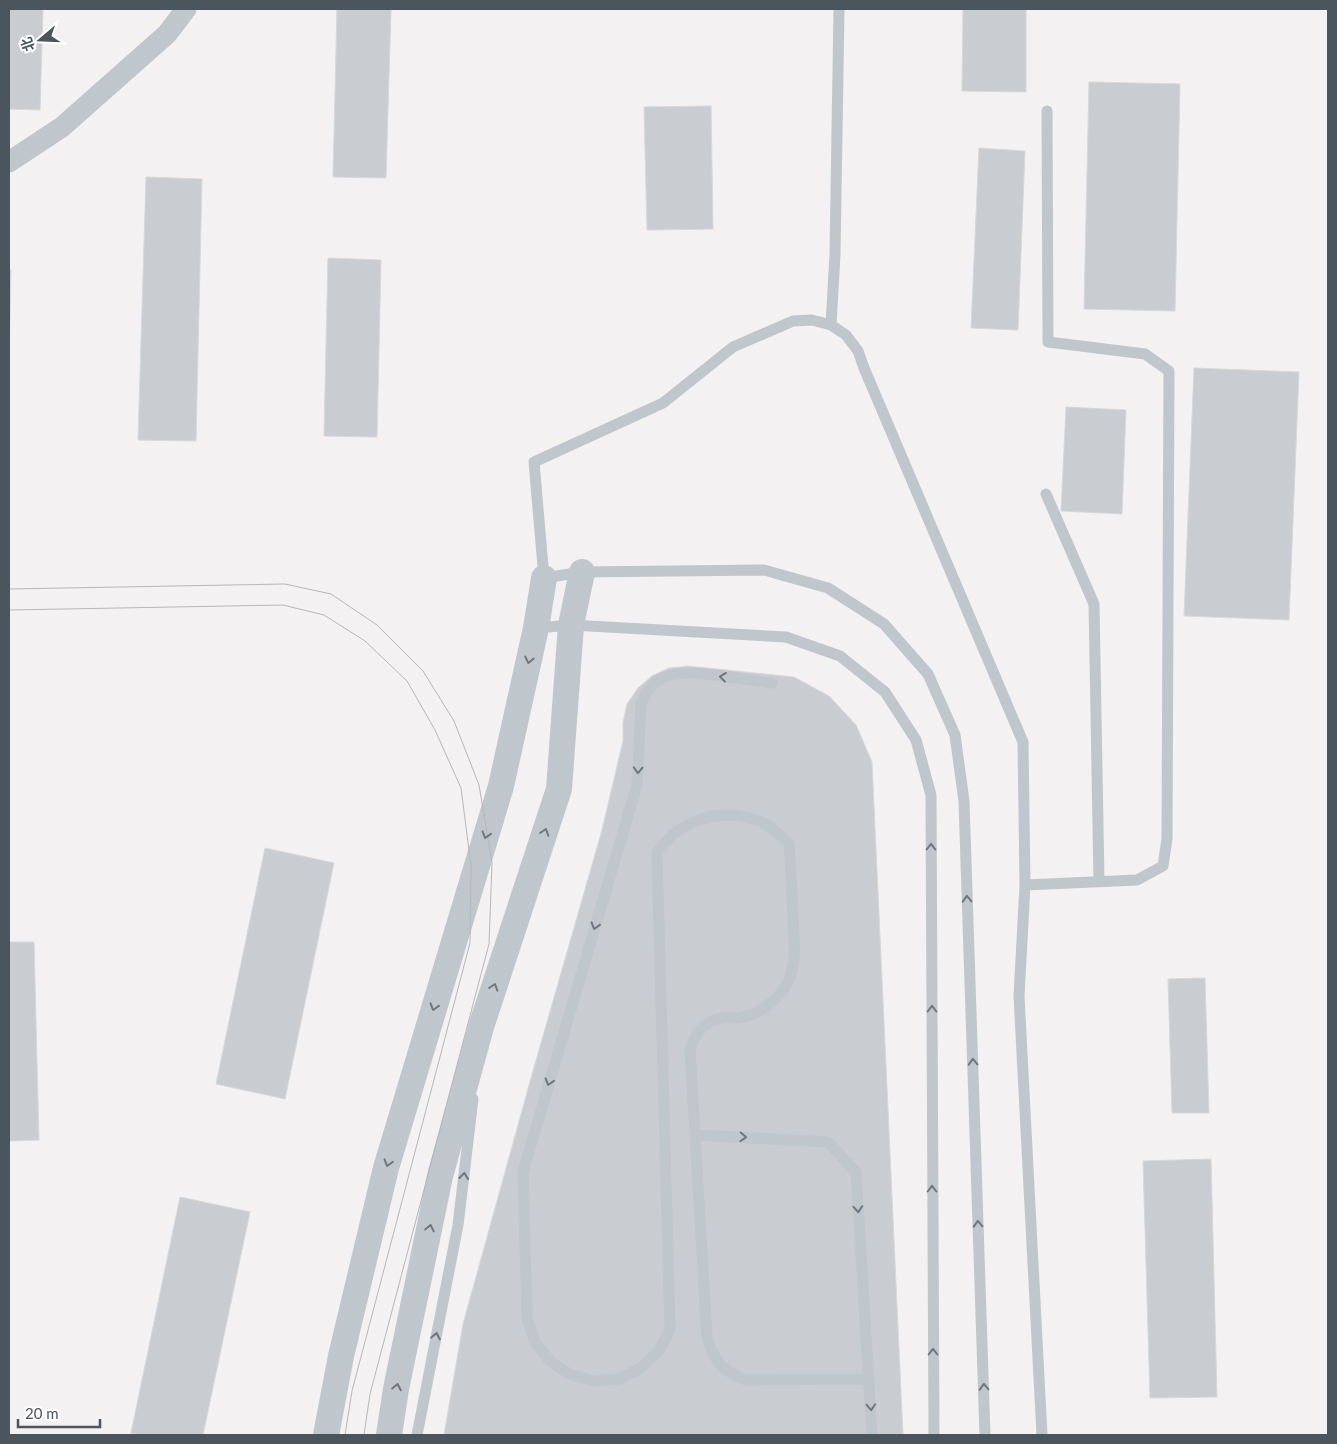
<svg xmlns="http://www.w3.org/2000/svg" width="1337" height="1444" font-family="Lato,'Noto Sans SC',sans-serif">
<rect width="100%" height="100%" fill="#f3f1f1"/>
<path fill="#c9ccd0" stroke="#d6d8dc" d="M 9,9 L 43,9 L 40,110 L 9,109 Z
M 337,9 L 391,9 L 386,178 L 333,177 Z
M 963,9 L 1026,9 L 1026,92 L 962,91 Z
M 1089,82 L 1180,84 L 1175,311 L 1084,309 Z
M 711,106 L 713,229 L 647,230 L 644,107 Z
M 979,148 L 1025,151 L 1018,330 L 971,328 Z
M 146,177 L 202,179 L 196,441 L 138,440 Z
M 328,258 L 381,260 L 377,437 L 324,436 Z
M 9,269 L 11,270 L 9,356 Z
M 1194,368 L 1299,372 L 1289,620 L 1184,616 Z
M 1066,407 L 1126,410 L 1122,514 L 1061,511 Z
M 688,666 L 794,677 L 829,696 L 856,725 L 872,762 L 903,1435 L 444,1435 L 463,1324 L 531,1078 L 602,830 L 623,741 L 623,722 L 627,704 L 638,688 L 652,676 L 669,668 Z
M 265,848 L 334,863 L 285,1099 L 216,1084 Z
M 9,942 L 34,942 L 39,1140 L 9,1141 Z
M 1205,978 L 1209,1113 L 1172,1113 L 1168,979 Z
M 1211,1159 L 1217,1397 L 1150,1398 L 1143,1161 Z
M 180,1197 L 250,1212 L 203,1435 L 140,1435 L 131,1433 Z"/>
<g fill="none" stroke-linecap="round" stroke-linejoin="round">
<path stroke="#bfc6cc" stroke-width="11" d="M 831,325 L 835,255 L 839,9
M 1046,494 L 1094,604 L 1099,881
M 536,628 L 571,625 L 786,637 L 840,656 L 885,692 L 916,740 L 931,795 L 934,1435
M 772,683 C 744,680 693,668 667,676 C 653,680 646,692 641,704 L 637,785 L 523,1172 L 527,1318 L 535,1342 L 550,1361 L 571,1375 L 594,1381 L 619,1379 L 641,1368 L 659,1351 L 670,1329 L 657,853 C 663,846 668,838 675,833 C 703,812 739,809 769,826 C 776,831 783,838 789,844 C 791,869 792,895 793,920 C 794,937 796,954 792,970 C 787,994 762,1015 738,1018 C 733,1018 728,1017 723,1018 C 704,1021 695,1033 690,1050 L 707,1337 C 714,1361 722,1371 746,1380 L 869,1379
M 1025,885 L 1137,880 L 1163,866 L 1167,839 L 1169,371 L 1145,354 L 1048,342 L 1047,111
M 695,1135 L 828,1142 L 856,1172 L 872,1435
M 417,1435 L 458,1225 L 473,1099
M 985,1435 L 964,801 L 955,735 L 928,674 L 884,624 L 828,588 L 764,570 L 582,572 L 544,578 L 534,462 L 663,403 L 733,347 L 793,321 L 812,320 L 831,325 L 846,335 L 858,351 L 864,368 L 1023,742 L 1025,885 L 1019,996 L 1042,1435"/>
<path stroke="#bfc6cc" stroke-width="21" d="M 9,162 L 62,127 L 167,34 L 186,9"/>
<path stroke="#bfc6cc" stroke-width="26" d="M 326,1435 L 341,1356 L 386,1168 L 501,786 L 536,628 L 544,578
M 389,1435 L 396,1389 L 440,1176 L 481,1027 L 559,789 L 571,625 L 582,572"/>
<path stroke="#b4b7bb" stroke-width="1" d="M 9,589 L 285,584 L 331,594 L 377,625 L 423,671 L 454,721 L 479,785 L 492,863 L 489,944 L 370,1394 L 364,1435
M 9,610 L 283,605 L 324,615 L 365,641 L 407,681 L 435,730 L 461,788 L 471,866 L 470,943 L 352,1391 L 345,1435"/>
</g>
<defs><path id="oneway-chevron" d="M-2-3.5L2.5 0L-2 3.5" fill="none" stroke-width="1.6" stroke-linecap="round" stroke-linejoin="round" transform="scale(1.25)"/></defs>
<g stroke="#6e777e">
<use href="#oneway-chevron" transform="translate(529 660) rotate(102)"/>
<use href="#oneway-chevron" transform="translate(723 677) rotate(-173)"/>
<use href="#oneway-chevron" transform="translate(638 770) rotate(93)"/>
<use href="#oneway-chevron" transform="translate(545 832) rotate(-72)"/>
<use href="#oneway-chevron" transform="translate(486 835) rotate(107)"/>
<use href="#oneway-chevron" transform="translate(931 847) rotate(-90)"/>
<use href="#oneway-chevron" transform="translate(967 899) rotate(-92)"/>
<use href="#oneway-chevron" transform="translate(595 926) rotate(107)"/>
<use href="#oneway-chevron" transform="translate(494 987) rotate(-72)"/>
<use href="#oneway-chevron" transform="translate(434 1007) rotate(107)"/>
<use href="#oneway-chevron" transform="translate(932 1009) rotate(-90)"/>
<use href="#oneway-chevron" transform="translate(973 1062) rotate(-92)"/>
<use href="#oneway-chevron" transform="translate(549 1082) rotate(107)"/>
<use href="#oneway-chevron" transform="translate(743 1137) rotate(3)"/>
<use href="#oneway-chevron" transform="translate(388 1163) rotate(106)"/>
<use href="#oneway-chevron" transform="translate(464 1176) rotate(-83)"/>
<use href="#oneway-chevron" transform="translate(932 1189) rotate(-90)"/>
<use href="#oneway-chevron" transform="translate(858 1209) rotate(86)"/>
<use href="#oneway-chevron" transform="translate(978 1224) rotate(-92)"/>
<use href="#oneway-chevron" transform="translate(430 1228) rotate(-78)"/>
<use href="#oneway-chevron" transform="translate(436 1336) rotate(-79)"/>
<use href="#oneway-chevron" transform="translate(933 1352) rotate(-90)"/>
<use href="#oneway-chevron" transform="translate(397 1387) rotate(-79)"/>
<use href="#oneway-chevron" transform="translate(984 1387) rotate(-92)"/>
<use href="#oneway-chevron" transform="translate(871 1407) rotate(87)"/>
</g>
<rect width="1337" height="1444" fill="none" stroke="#4b555d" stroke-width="20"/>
<g transform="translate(40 40) rotate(251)" stroke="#ffffff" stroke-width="4" paint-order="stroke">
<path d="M0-4L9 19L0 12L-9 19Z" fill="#4b555d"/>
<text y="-8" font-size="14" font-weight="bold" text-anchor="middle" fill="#4b555d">北</text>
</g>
<path d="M18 1419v8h82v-8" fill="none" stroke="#4b555d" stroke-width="2.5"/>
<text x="25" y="1419" font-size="15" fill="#4b555d" stroke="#ffffff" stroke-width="4" paint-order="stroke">20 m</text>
</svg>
